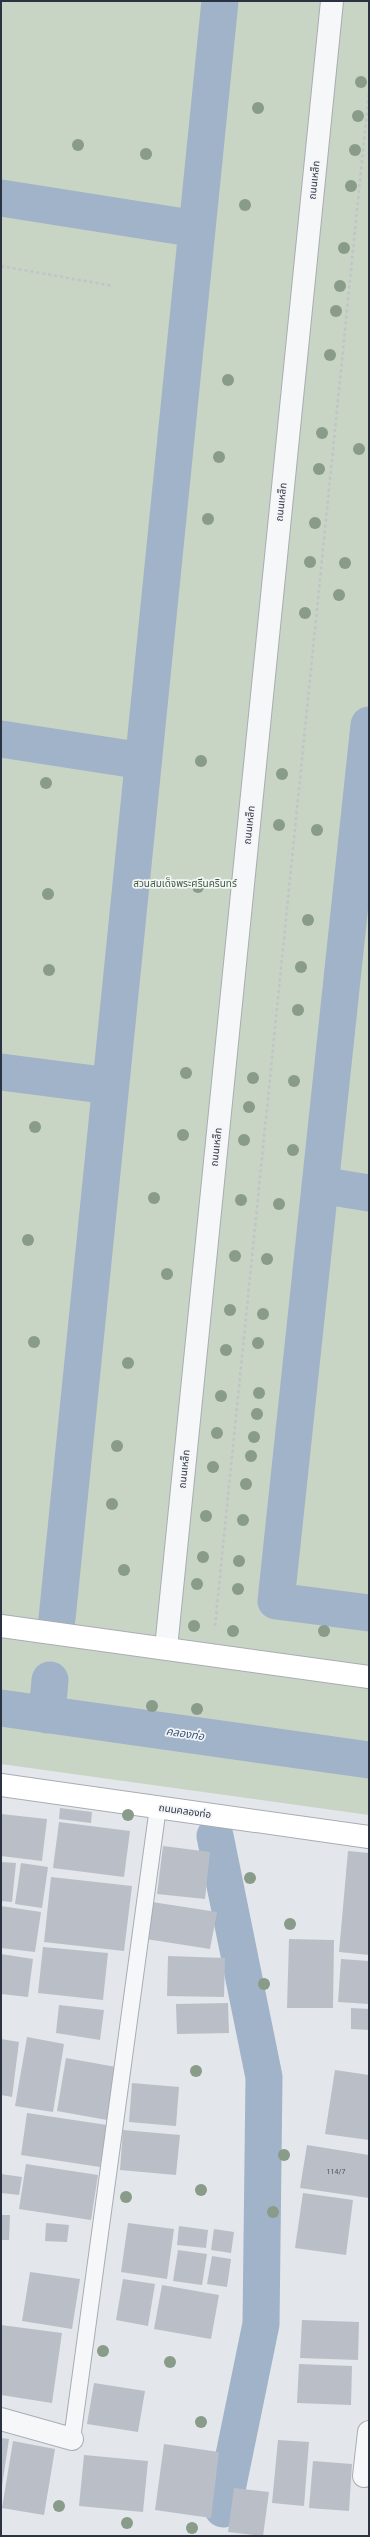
<svg xmlns="http://www.w3.org/2000/svg" width="370" height="2537" font-family="'Roboto Condensed','Noto Sans Thai',sans-serif">
<rect width="100%" height="100%" fill="#e3e6ea"/>
<path fill="#c8d4c4" d="M 1,1 L 369,1 L 369,1815 L 1,1764 Z"/>
<g fill="none" stroke-linecap="round" stroke-linejoin="round">
<path stroke="#a0b3c8" stroke-width="37" d="M 1,198 L 197,229
M 369,725 L 276,1601 L 369,1613
M 1,739 L 143,761
M 1,1072 L 110,1086
M 320,1185 L 369,1193
M 57,1619 L 220,1
M 1,1708 L 369,1760
M 47,1715 L 50,1680
M 215,1836 L 264,2077 L 261,2324 L 223,2509"/>
</g>
<path fill="#babfc7" d="M 60,1808 L 92,1812 L 91,1823 L 59,1819 Z
M 1,1814 L 47,1819 L 42,1861 L 1,1856 Z
M 59,1822 L 130,1831 L 124,1877 L 53,1868 Z
M 163,1846 L 210,1852 L 205,1899 L 157,1894 Z
M 348,1851 L 369,1853 L 369,1955 L 339,1952 Z
M 1,1862 L 16,1863 L 12,1902 L 1,1901 Z
M 21,1863 L 48,1867 L 42,1908 L 15,1904 Z
M 51,1877 L 132,1886 L 124,1951 L 44,1942 Z
M 152,1902 L 217,1912 L 210,1949 L 146,1939 Z
M 1,1906 L 41,1912 L 35,1952 L 1,1948 Z
M 289,1939 L 334,1940 L 333,2008 L 287,2008 Z
M 43,1947 L 108,1953 L 103,2000 L 38,1993 Z
M 1,1954 L 33,1959 L 28,1997 L 1,1994 Z
M 168,1956 L 225,1958 L 224,1997 L 167,1996 Z
M 341,1959 L 369,1961 L 369,2004 L 338,2002 Z
M 228,2003 L 229,2033 L 177,2034 L 176,2004 Z
M 59,2005 L 104,2010 L 100,2040 L 56,2033 Z
M 351,2008 L 369,2009 L 369,2030 L 351,2029 Z
M 27,2037 L 64,2044 L 53,2112 L 15,2106 Z
M 1,2039 L 19,2042 L 12,2097 L 1,2095 Z
M 66,2058 L 116,2067 L 107,2120 L 57,2111 Z
M 335,2070 L 369,2075 L 369,2140 L 325,2134 Z
M 132,2083 L 179,2087 L 176,2126 L 129,2122 Z
M 27,2113 L 107,2125 L 100,2167 L 21,2155 Z
M 123,2130 L 180,2135 L 176,2175 L 120,2170 Z
M 307,2145 L 369,2155 L 369,2198 L 300,2188 Z
M 26,2164 L 98,2175 L 91,2220 L 19,2209 Z
M 1,2174 L 22,2177 L 19,2195 L 1,2193 Z
M 303,2193 L 353,2200 L 346,2255 L 295,2248 Z
M 1,2215 L 10,2215 L 9,2240 L 1,2240 Z
M 46,2223 L 69,2225 L 67,2242 L 45,2241 Z
M 128,2223 L 174,2229 L 167,2279 L 121,2272 Z
M 179,2226 L 208,2230 L 206,2248 L 177,2245 Z
M 214,2229 L 234,2232 L 231,2253 L 211,2250 Z
M 178,2250 L 207,2254 L 202,2285 L 173,2281 Z
M 212,2256 L 231,2259 L 227,2287 L 207,2284 Z
M 30,2272 L 80,2279 L 72,2329 L 22,2321 Z
M 123,2279 L 155,2284 L 148,2326 L 116,2320 Z
M 162,2285 L 219,2295 L 211,2339 L 154,2329 Z
M 302,2320 L 359,2322 L 358,2360 L 300,2358 Z
M 1,2325 L 62,2333 L 52,2403 L 1,2395 Z
M 299,2364 L 352,2366 L 351,2405 L 297,2403 Z
M 94,2383 L 145,2391 L 138,2432 L 87,2424 Z
M 1,2438 L 9,2439 L 2,2486 L 1,2486 Z
M 278,2440 L 309,2442 L 304,2506 L 272,2503 Z
M 13,2441 L 55,2449 L 44,2515 L 2,2508 Z
M 164,2444 L 219,2452 L 211,2518 L 155,2510 Z
M 84,2455 L 148,2461 L 143,2512 L 79,2506 Z
M 313,2461 L 352,2464 L 349,2511 L 309,2508 Z
M 234,2488 L 269,2492 L 263,2536 L 228,2532 Z"/>
<g fill="none" stroke-linecap="round" stroke-linejoin="round">
<g stroke="#a8adb4" stroke-width="18">
<path id="lane" d="M 72,2439 L 158,1807"/>
</g>
<g stroke="#a8adb4" stroke-width="24">
<path id="street" d="M 166,1648 L 332,1
M 1,2419 L 72,2439
M 364,2476 L 369,2432"/>
</g>
<g stroke="#a8adb4" stroke-width="24">
<path id="secondary" d="M 1,1626 L 369,1677
M 1,1785 L 369,1837"/>
</g>
<path stroke="#c1c4c9" stroke-width="2.5" stroke-dasharray="3 3" stroke-linecap="butt" d="M 1,266 L 113,286
M 215,1626 L 369,91"/>
<use href="#lane" stroke="#f6f7f9" stroke-width="16"/>
<use href="#street" stroke="#f6f7f9" stroke-width="22"/>
<use href="#secondary" stroke="#fff" stroke-width="22"/>
</g>
<g fill="#899b89">
<circle cx="361" cy="82" r="6"/>
<circle cx="258" cy="108" r="6"/>
<circle cx="358" cy="116" r="6"/>
<circle cx="78" cy="145" r="6"/>
<circle cx="355" cy="150" r="6"/>
<circle cx="146" cy="154" r="6"/>
<circle cx="351" cy="186" r="6"/>
<circle cx="245" cy="205" r="6"/>
<circle cx="344" cy="248" r="6"/>
<circle cx="340" cy="286" r="6"/>
<circle cx="336" cy="311" r="6"/>
<circle cx="330" cy="355" r="6"/>
<circle cx="228" cy="380" r="6"/>
<circle cx="322" cy="433" r="6"/>
<circle cx="359" cy="449" r="6"/>
<circle cx="219" cy="457" r="6"/>
<circle cx="319" cy="469" r="6"/>
<circle cx="208" cy="519" r="6"/>
<circle cx="315" cy="523" r="6"/>
<circle cx="310" cy="562" r="6"/>
<circle cx="345" cy="563" r="6"/>
<circle cx="339" cy="595" r="6"/>
<circle cx="305" cy="613" r="6"/>
<circle cx="201" cy="761" r="6"/>
<circle cx="282" cy="774" r="6"/>
<circle cx="46" cy="783" r="6"/>
<circle cx="279" cy="825" r="6"/>
<circle cx="317" cy="830" r="6"/>
<circle cx="198" cy="887" r="6"/>
<circle cx="48" cy="894" r="6"/>
<circle cx="308" cy="920" r="6"/>
<circle cx="301" cy="967" r="6"/>
<circle cx="49" cy="970" r="6"/>
<circle cx="298" cy="1010" r="6"/>
<circle cx="186" cy="1073" r="6"/>
<circle cx="253" cy="1078" r="6"/>
<circle cx="294" cy="1081" r="6"/>
<circle cx="249" cy="1107" r="6"/>
<circle cx="35" cy="1127" r="6"/>
<circle cx="183" cy="1135" r="6"/>
<circle cx="244" cy="1140" r="6"/>
<circle cx="293" cy="1150" r="6"/>
<circle cx="154" cy="1198" r="6"/>
<circle cx="241" cy="1200" r="6"/>
<circle cx="279" cy="1204" r="6"/>
<circle cx="28" cy="1240" r="6"/>
<circle cx="235" cy="1256" r="6"/>
<circle cx="267" cy="1259" r="6"/>
<circle cx="167" cy="1274" r="6"/>
<circle cx="230" cy="1310" r="6"/>
<circle cx="263" cy="1314" r="6"/>
<circle cx="34" cy="1342" r="6"/>
<circle cx="258" cy="1343" r="6"/>
<circle cx="226" cy="1350" r="6"/>
<circle cx="128" cy="1363" r="6"/>
<circle cx="259" cy="1393" r="6"/>
<circle cx="221" cy="1396" r="6"/>
<circle cx="257" cy="1414" r="6"/>
<circle cx="217" cy="1433" r="6"/>
<circle cx="254" cy="1437" r="6"/>
<circle cx="117" cy="1446" r="6"/>
<circle cx="251" cy="1456" r="6"/>
<circle cx="213" cy="1467" r="6"/>
<circle cx="246" cy="1484" r="6"/>
<circle cx="112" cy="1504" r="6"/>
<circle cx="206" cy="1516" r="6"/>
<circle cx="243" cy="1520" r="6"/>
<circle cx="203" cy="1557" r="6"/>
<circle cx="239" cy="1561" r="6"/>
<circle cx="124" cy="1570" r="6"/>
<circle cx="197" cy="1584" r="6"/>
<circle cx="238" cy="1589" r="6"/>
<circle cx="194" cy="1626" r="6"/>
<circle cx="233" cy="1631" r="6"/>
<circle cx="324" cy="1631" r="6"/>
<circle cx="152" cy="1706" r="6"/>
<circle cx="197" cy="1709" r="6"/>
<circle cx="128" cy="1815" r="6"/>
<circle cx="250" cy="1878" r="6"/>
<circle cx="290" cy="1924" r="6"/>
<circle cx="264" cy="1984" r="6"/>
<circle cx="196" cy="2071" r="6"/>
<circle cx="284" cy="2155" r="6"/>
<circle cx="201" cy="2190" r="6"/>
<circle cx="126" cy="2197" r="6"/>
<circle cx="273" cy="2212" r="6"/>
<circle cx="103" cy="2351" r="6"/>
<circle cx="170" cy="2362" r="6"/>
<circle cx="201" cy="2422" r="6"/>
<circle cx="59" cy="2506" r="6"/>
<circle cx="127" cy="2523" r="6"/>
<circle cx="192" cy="2528" r="6"/>
</g>
<g text-anchor="middle" dominant-baseline="central" stroke-width="3.5" stroke-linejoin="round" paint-order="stroke">
<g font-size="8" fill="#4f5663">
<text x="336" y="2171">114/7</text>
</g>
<g font-size="10" fill="#2b3342" stroke="#f3f5f8">
<text transform="translate(314 180) rotate(-84)">ถนนเหล็ก</text>
<text transform="translate(281 502) rotate(-84)">ถนนเหล็ก</text>
<text transform="translate(249 825) rotate(-84)">ถนนเหล็ก</text>
<text transform="translate(216 1147) rotate(-84)">ถนนเหล็ก</text>
<text transform="translate(184 1469) rotate(-84)">ถนนเหล็ก</text>
<text transform="translate(185 1811) rotate(8)">ถนนคลองท่อ</text>
</g>
<g font-size="10" fill="#3f5d39" stroke="#f3f5f8">
<text x="185" y="883">สวนสมเด็จพระศรีนครินทร์</text>
</g>
<g font-size="11" font-style="italic" fill="#375174" stroke="#f3f5f8">
<text transform="translate(185 1734) rotate(8)">คลองท่อ</text>
</g>
</g>
<rect width="370" height="2537" fill="none" stroke="#2b3342" stroke-width="4"/>
</svg>
